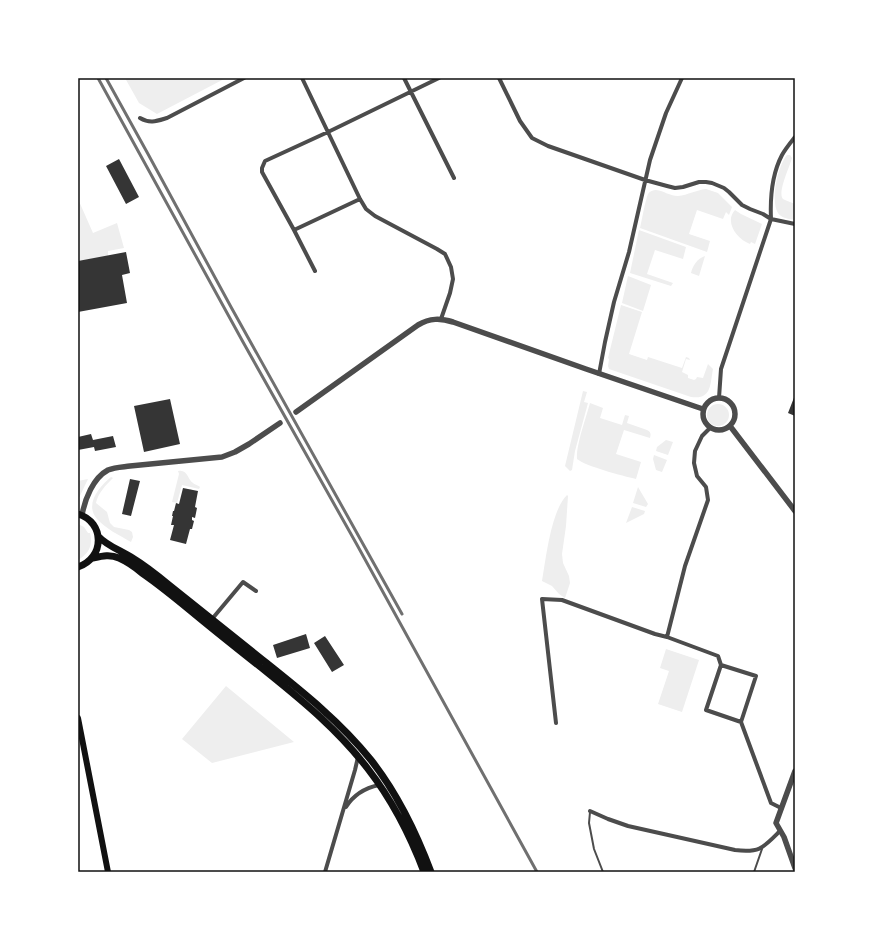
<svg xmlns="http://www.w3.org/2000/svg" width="873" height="950" font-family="Literata,serif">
<rect width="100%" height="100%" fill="#fff"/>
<path fill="#eee" d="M 125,78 L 226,78 L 157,114 L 139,103 Z
M 787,155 L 790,155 L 792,158 C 790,166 777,193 783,199 C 786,201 791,202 795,204 L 795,220 C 789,219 781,218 778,213 C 770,201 778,165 787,155 Z
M 706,189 L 718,193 L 732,207 L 729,215 L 726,212 L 723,219 L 697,210 L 689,234 L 710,241 L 707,252 L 640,228 C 642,220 645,201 648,194 C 650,191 653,190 656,190 C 664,191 670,196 678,196 C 688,195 696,190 706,189 Z
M 78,199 L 93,233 L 117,223 L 124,248 L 108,251 L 108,256 L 78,261 Z
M 735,210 L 741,214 L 762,224 L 755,244 L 751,242 L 750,244 C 737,239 724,222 735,210 Z
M 639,230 L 686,247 L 683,259 L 655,250 L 647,274 L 673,283 L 671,286 L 630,273 Z
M 705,256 L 699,276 L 691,273 C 693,265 697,259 705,256 Z
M 628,276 L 651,285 L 643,311 L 622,303 Z
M 621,305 L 642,312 L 629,354 L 647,360 L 648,357 L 682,368 L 686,357 L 689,358 L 690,360 L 686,359 L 682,372 L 688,375 L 688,378 L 694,380 L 696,379 L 697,377 L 703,378 L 708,364 L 713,369 C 710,384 712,400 691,397 L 609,369 L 608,366 L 609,359 L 608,358 Z
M 583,391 L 587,392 L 584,402 L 588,403 L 575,451 L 572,470 L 570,471 L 565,466 Z
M 590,403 L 603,408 L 600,418 L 622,425 L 625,415 L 629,416 L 627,423 L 647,430 C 651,432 651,434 650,438 L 624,430 L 616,454 L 641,462 L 636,479 C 623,476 585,466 577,459 C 576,445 586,418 590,403 Z
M707 415a11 11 0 1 1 22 0a11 11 0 1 1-22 0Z
M 666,440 L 673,442 L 668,455 L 656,451 L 657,447 Z
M 654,455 L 667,460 L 662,472 L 656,470 L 653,459 Z
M 178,471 C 188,469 187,479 193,483 C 194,484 199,486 200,487 L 199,489 L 182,485 L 177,503 L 172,502 L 179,474 Z
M 111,477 L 113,478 C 106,485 98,493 96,503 L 107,512 L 110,523 L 114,527 L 129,530 L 132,532 L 133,537 L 131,542 C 119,535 106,529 97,519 C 84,504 100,486 111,477 Z
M 88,479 L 78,500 L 78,481 Z
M 638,487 L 648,504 L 646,507 L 633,503 Z
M 567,495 L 568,496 L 566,526 L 562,554 L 563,563 L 569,576 L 570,583 L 565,598 L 559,594 L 552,586 L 542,581 C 546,558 551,511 567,495 Z
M 632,507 L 645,511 L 644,514 L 626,523 Z
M 78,524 L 84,527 L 88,533 L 90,533 C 93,545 89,554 78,560 Z
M 666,649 L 699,660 L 682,712 L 658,704 L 669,671 L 660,668 Z
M 226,686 L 294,742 L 212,763 L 182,739 Z"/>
<path fill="#353535" d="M 119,159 L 139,197 L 126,204 L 106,166 Z
M 126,252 L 130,273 L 122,275 L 127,303 L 78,312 L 78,261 Z
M 795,395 L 795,416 L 788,413 Z
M 170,399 L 180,444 L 144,452 L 134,406 Z
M 91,434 L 93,440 L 113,436 L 116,447 L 95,451 L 94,447 L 78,450 L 78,437 Z
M 130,479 L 140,481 L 131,516 L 122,514 Z
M 183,488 L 198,491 L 195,507 L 197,508 L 195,518 L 192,517 L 192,520 L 194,521 L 192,529 L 190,529 L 186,544 L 170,540 L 174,525 L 171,525 L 173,516 L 172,516 L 173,511 L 174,511 L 176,503 L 179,504 Z
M 306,634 L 310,648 L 277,658 L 273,645 Z
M 325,636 L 344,665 L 332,672 L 314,643 Z"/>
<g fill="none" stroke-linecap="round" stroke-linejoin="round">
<path stroke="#4c4c4c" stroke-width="2" d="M 590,812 L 589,823 L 594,849 L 603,872
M 754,872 L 762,849"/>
<path stroke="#4c4c4c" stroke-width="4" d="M 302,78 L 360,199 L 366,209 L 375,216 L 437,249 L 445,254 L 451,267 L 453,279 L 450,293 L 441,319
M 404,78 L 454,178
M 499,78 L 520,121 L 532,138 L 548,146 L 645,180 L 667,186 L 675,188 L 683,187 L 699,182 L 706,182 L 712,183 L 724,188 L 729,192 L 742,205 L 750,209 L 763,214 L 771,219 L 795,224
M 140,118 C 150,124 157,121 167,118 L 244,78
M 360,199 L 294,230 L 262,172 L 262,168 L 265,161 L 328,132 L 439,78
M 294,230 L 315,271
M 599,374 L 605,342 L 614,302 L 629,252 L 650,160 L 666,113 L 682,78
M 719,398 L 721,369 L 771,219 C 770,197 772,174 782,155 C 786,148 791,142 795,137
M 212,619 L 243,582 L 256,591
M 667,637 L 718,656 L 721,665
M 721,665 L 756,676 L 741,722 L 706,710 Z
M 741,722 L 771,803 L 781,808
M 556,723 L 542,599 L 562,600 L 655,634 L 667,637 L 685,566 L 708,500 L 706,487 L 697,476 L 694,463 L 695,451 L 702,436 L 710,428
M 346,807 C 354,794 365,788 379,785
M 590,811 L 608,819 L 628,826 L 735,850 C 760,853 763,848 780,831
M 325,872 L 355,770 L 358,757"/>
<path stroke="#4c4c4c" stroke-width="5.5" d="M703 414a16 16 0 1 1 32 0a16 16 0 1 1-32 0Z
M 296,412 L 418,325 C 430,318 440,318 453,322 L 586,369 L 697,407 L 703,409
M 730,426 L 795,511
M 82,515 C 85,499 93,478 108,470 C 115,467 123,467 130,466 L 222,457 L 235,452 L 249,444 L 280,423
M 795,771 L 776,823 L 784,837 L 795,868"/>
<path stroke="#111" stroke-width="6" d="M 78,718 L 108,872"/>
<path stroke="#111" stroke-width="7" d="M 78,514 C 105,522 105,558 78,567
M 98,536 C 107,546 120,550 131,557 C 144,565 157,575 169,585 C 199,609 229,633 259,657 C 299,689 339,720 371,760 C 397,793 416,832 431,872
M 93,558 C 102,556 110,554 119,558 C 128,562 135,567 142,573 C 161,586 179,601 197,616 C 220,635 244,654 268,673 C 304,702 339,731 368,769 C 392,800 410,835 424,872"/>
<path stroke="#707070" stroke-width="3" d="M 98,78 L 243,342 L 356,543 L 537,872
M 106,78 L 148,154 L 231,307 L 402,614"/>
</g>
<rect width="873" height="950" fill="none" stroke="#ffffff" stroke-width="158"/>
<rect x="79" y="79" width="715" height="792" fill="none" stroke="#111" stroke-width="1.5"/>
</svg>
